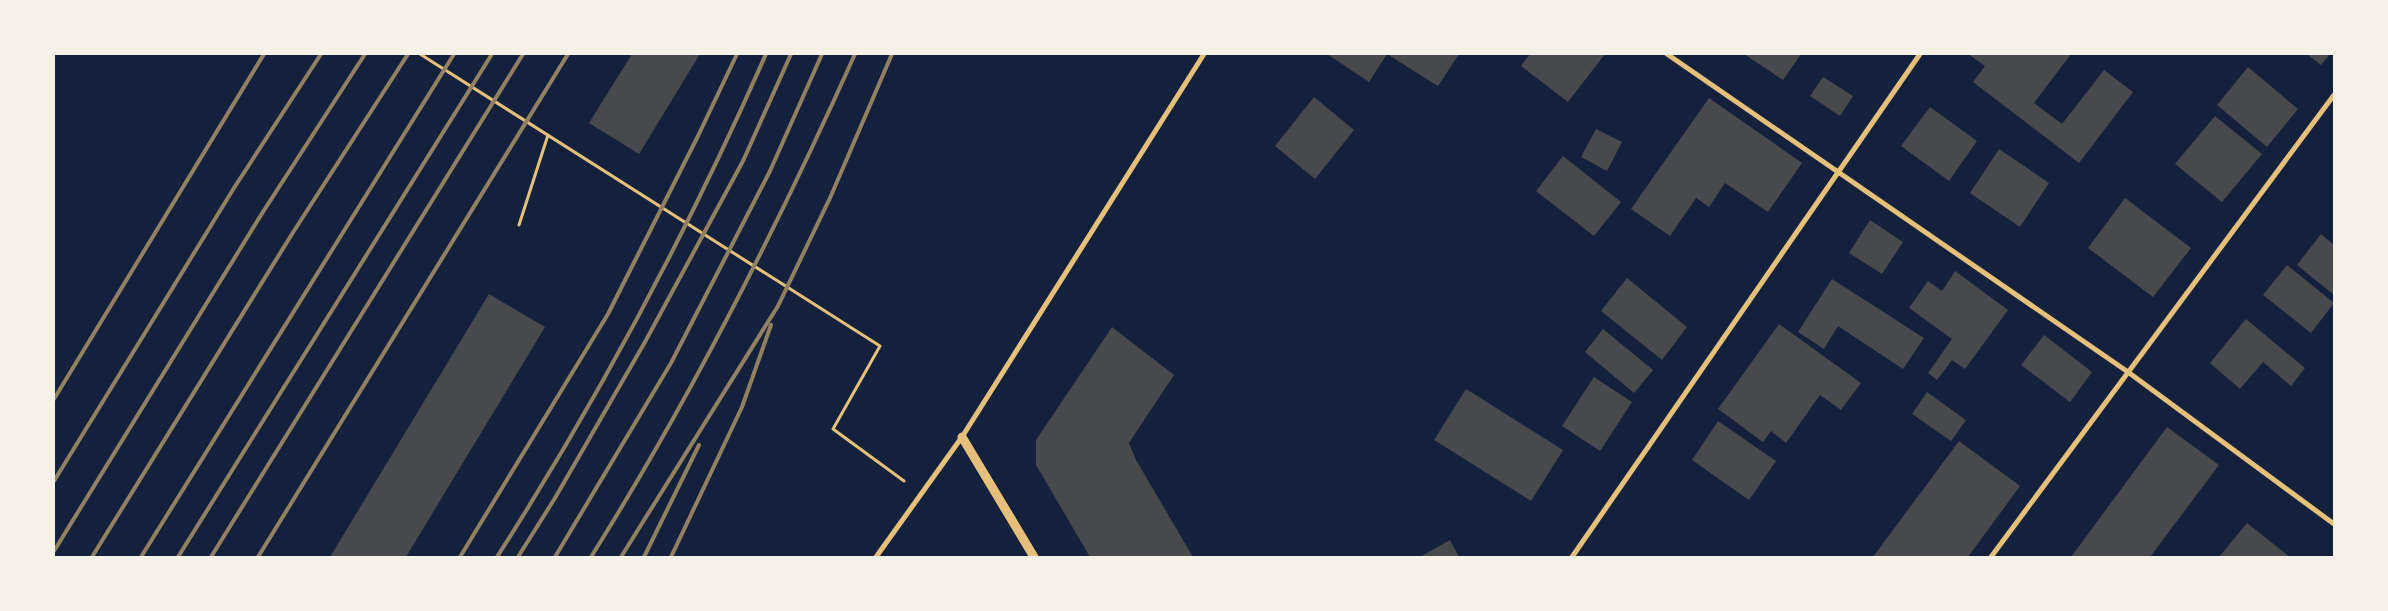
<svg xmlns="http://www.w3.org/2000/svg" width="2388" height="611" font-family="'Roboto Condensed',sans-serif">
<rect width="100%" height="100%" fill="#14213d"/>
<path fill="#48494c" d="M 632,54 L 700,54 L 639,154 L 589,123 Z
M 1327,54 L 1387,54 L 1369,82 Z
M 1387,54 L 1459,54 L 1438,86 Z
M 1530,54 L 1605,54 L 1568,102 L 1521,66 Z
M 1744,54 L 1801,54 L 1783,80 Z
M 1968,54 L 2071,54 L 2034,103 L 2062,124 L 2104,70 L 2133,92 L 2079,163 L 1973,82 L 1985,66 Z
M 2307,54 L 2330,54 L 2321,65 Z
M 2248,67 L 2298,109 L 2267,147 L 2217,105 Z
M 1823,77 L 1853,96 L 1840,116 L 1810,96 Z
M 1314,97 L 1354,130 L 1315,179 L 1275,146 Z
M 1709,98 L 1802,163 L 1768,212 L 1725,183 L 1709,207 L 1696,198 L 1670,236 L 1631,209 Z
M 1930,107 L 1977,141 L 1949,181 L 1901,146 Z
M 2215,116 L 2262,154 L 2222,202 L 2175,164 Z
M 1596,129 L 1622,142 L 1607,171 L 1581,157 Z
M 1999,149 L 2049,183 L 2020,227 L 1970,193 Z
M 1563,156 L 1621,202 L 1594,236 L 1536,191 Z
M 2125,198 L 2191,248 L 2153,297 L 2088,248 Z
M 1870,220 L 1903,242 L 1882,274 L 1849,253 Z
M 2321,234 L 2334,245 L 2334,295 L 2297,265 Z
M 2287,265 L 2334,303 L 2311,333 L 2263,295 Z
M 1955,271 L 2008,310 L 1965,369 L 1952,360 L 1937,380 L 1928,373 L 1952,339 L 1909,308 L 1928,281 L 1942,291 Z
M 1627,278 L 1687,327 L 1662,360 L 1601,311 Z
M 1832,279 L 1924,338 L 1903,369 L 1838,326 L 1824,349 L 1798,332 Z
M 489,294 L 545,327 L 406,557 L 330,557 Z
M 2246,319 L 2305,368 L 2291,386 L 2263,362 L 2240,389 L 2210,363 Z
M 1779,324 L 1861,383 L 1841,410 L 1820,395 L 1786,443 L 1771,431 L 1763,442 L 1718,409 Z
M 1112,327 L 1174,375 L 1129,443 L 1136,460 L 1193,557 L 1090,557 L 1036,465 L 1036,440 Z
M 1603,329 L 1653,370 L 1634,393 L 1585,352 Z
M 2044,335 L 2092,372 L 2070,402 L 2021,365 Z
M 1594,377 L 1632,402 L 1600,451 L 1562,426 Z
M 1466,389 L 1563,450 L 1531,501 L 1434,440 Z
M 1927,392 L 1966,420 L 1951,441 L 1912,414 Z
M 1718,421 L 1776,461 L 1749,500 L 1692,460 Z
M 2167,427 L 2219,465 L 2150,557 L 2071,557 Z
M 1959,441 L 2020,486 L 1968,557 L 1873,557 Z
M 2247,523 L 2290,557 L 2219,557 Z
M 1450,540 L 1459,557 L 1420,557 Z"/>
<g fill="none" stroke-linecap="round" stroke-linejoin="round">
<path stroke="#e5c07b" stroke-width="3" d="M 420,54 L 880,346 L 833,429 L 904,481
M 519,225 L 548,135"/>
<path stroke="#e5c07b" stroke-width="5" d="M 1667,54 L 2128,372 L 2334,524
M 876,557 L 962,437 L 1204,54
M 1572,557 L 1920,54
M 1991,557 L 2334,95"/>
<path stroke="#e5c07b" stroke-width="9" d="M 962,437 L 1034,557"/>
<path stroke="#918062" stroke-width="4" d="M 54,399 L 264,54
M 54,481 L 234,188 L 321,54
M 54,551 L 261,215 L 365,54
M 92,557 L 292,234 L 408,54
M 141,557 L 454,54
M 178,557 L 492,54
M 211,557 L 523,54
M 258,557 L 568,54
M 460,557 L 608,314 L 698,136 L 737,54
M 497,557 C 600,396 689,229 766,54
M 518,557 L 555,498 L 645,342 L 743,161 L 791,54
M 555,557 L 671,363 L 770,171 L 822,54
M 591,557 C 692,396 777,228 855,54
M 621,557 L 778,306 L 830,198 L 892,54
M 644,557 L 699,445
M 671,557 L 742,407 L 771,325"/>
</g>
<rect width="2388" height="611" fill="none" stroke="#f6f1e7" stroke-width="110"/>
</svg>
